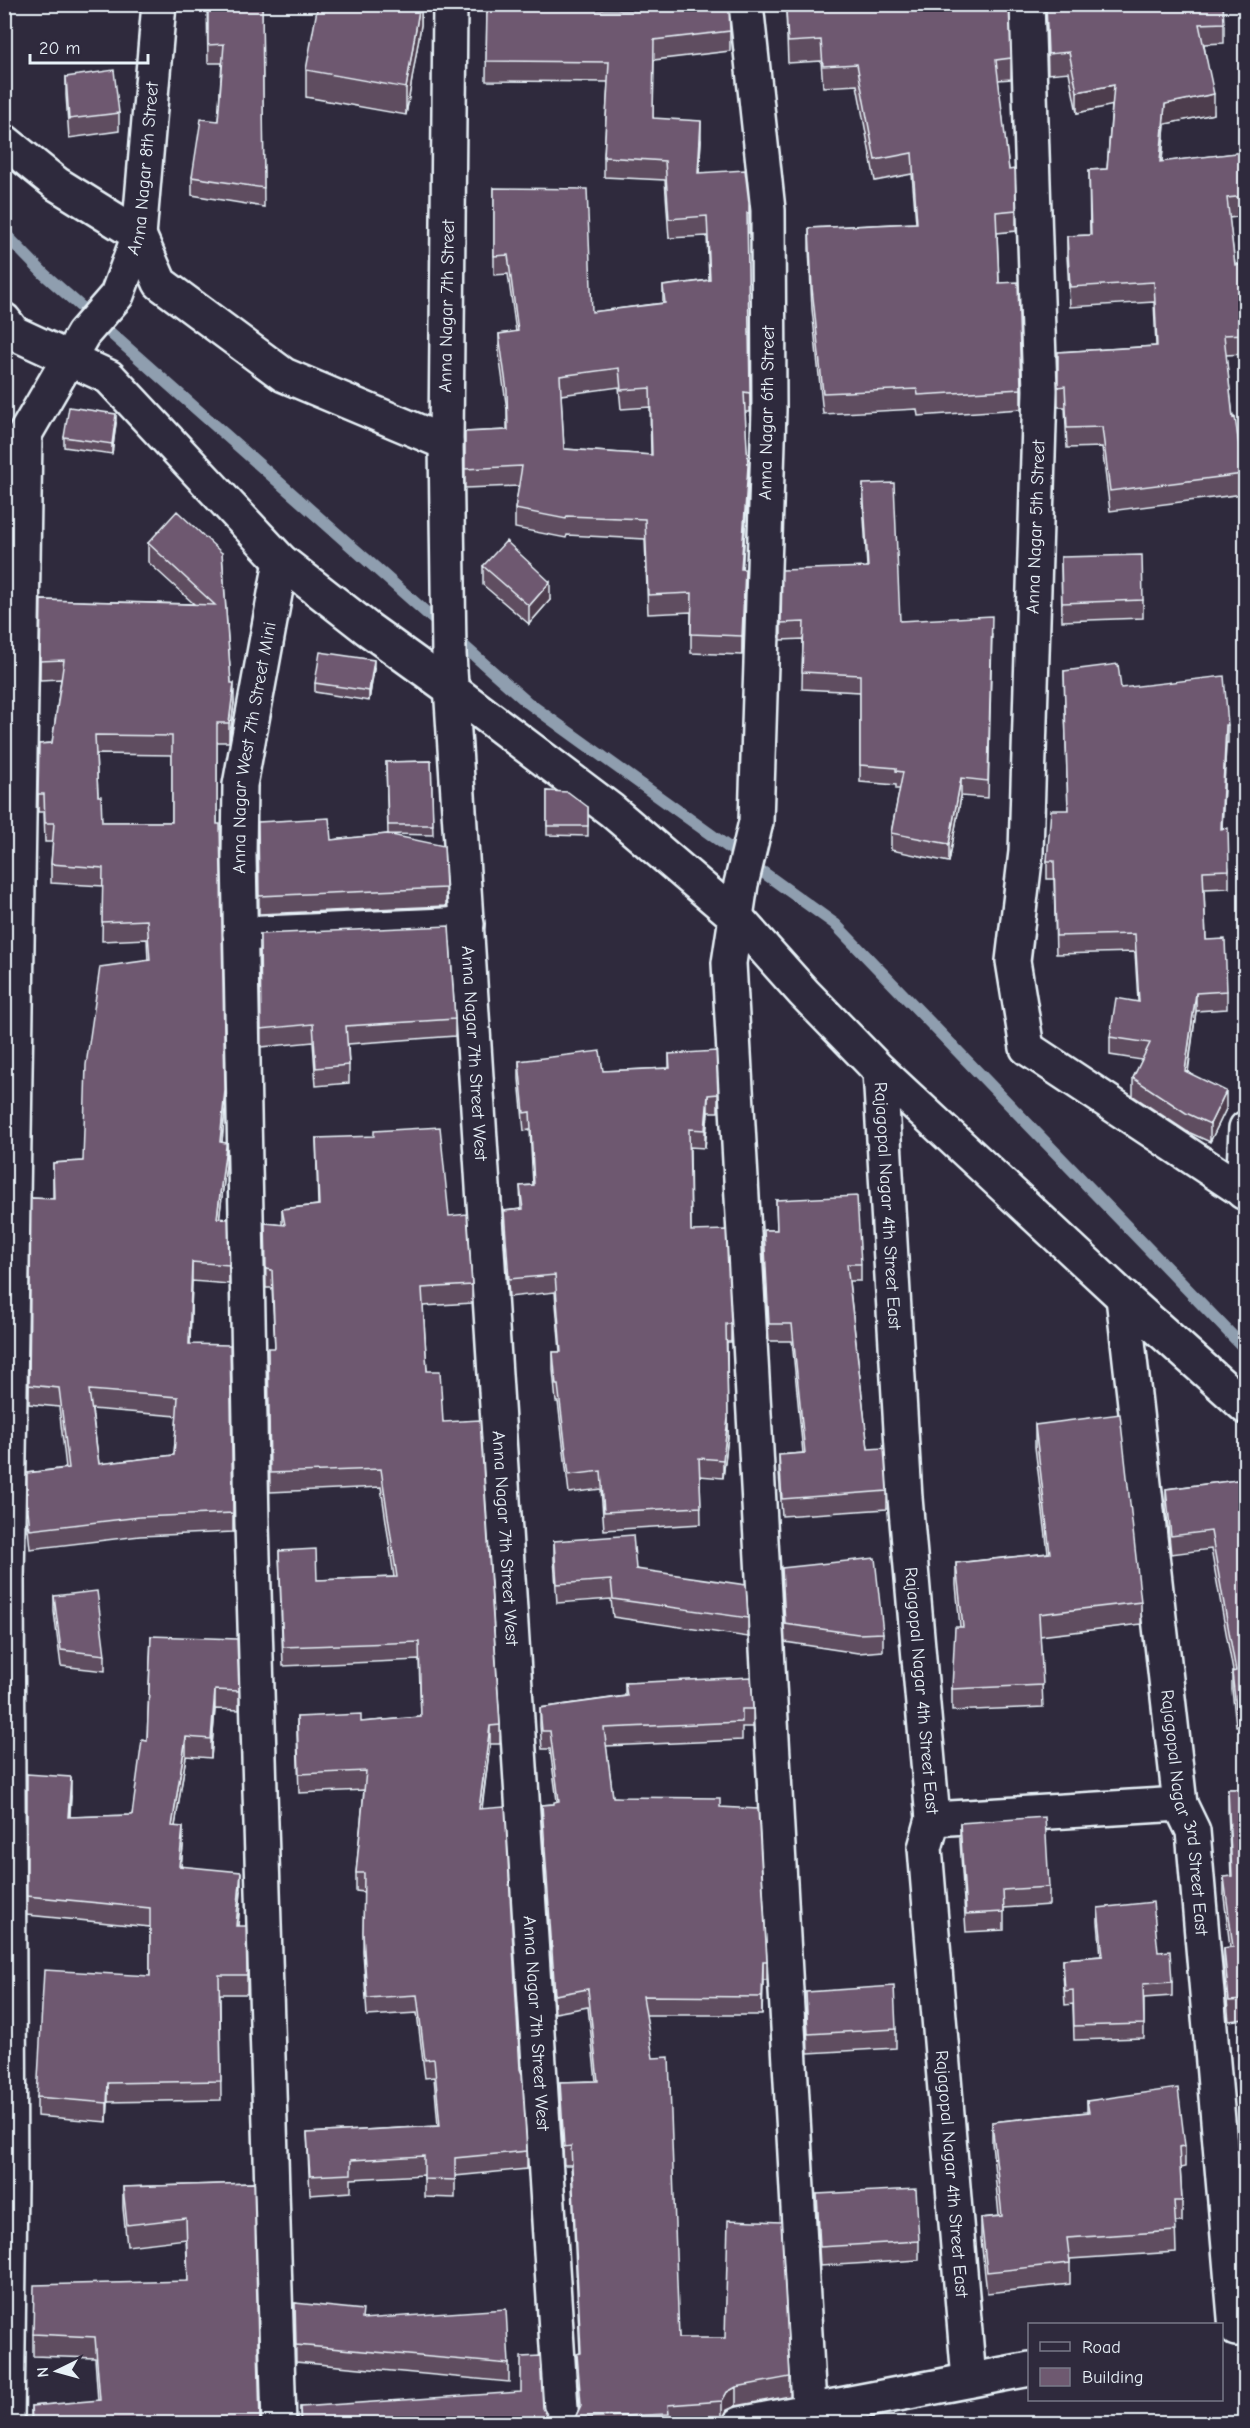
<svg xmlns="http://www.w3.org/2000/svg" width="1250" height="2428" font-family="'Comic Neue',sans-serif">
<rect width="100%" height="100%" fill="#2f2a3d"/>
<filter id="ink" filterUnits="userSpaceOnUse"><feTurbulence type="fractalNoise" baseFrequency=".0167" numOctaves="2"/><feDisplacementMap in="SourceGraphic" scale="12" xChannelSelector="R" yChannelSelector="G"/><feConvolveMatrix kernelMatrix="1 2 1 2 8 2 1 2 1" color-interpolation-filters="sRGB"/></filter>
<g filter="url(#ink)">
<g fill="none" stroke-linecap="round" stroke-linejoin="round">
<path stroke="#8f9eaf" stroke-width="12" d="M 4,233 L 44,274 L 527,702 L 835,924 L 1246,1350"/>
<g stroke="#e8f1f8" stroke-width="38">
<g id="minor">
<path id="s1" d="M 450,4 L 446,443 L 449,654 L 562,2424"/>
<path d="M 746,4 L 768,210 L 769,410 L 756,822 L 741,884 L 729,963 L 810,2424"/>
<path d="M 1027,4 L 1040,390 L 1026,852 L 1013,961 L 1027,1048 L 1246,1193"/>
<path d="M 4,141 L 57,184 L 139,235 L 160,283 L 284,375 L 446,443"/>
<path d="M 4,320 L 14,333 L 109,377 L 281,561 L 368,629 L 451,689 L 611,810 L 736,917 L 804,993 L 880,1071 L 1123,1297 L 1246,1407"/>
<path d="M 240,934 L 467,924"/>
<path id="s2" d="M 880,1071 L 905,1498 L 933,1819 L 925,1848 L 969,2380"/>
<path d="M 1243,1192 L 1246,1128"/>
<path id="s3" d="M 1123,1297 L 1180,1804 L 1193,1831 L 1236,2329"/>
<path d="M 933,1819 L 1180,1804"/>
<path id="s4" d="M 7,2424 L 10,2184 L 7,1583 L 25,434 L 83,334 L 117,295 L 139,235 L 159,4"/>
<path id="s5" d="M 279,2424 L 252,1524 L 239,856 L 240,785 L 281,561"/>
<path d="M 740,2424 L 1030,2369"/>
</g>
</g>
<use href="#minor" stroke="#2f2a3d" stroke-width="33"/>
</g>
<path fill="#5f4d60" stroke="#e8f1f8" stroke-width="1.5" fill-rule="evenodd" d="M 207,4 L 262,4 L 264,207 L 192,195 L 192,177 L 218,121 L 222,63 L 208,63 Z
M 421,4 L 421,25 L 406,115 L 306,97 L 306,70 Z
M 1046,4 L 1224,23 L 1224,43 L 1204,44 L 1214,114 L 1165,124 L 1162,162 L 1245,152 L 1245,216 L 1229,218 L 1235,265 L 1245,265 L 1245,354 L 1226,355 L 1233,418 L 1243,474 L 1243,494 L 1110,511 L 1102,447 L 1067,448 L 1065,407 L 1058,407 L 1058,352 L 1156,346 L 1154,302 L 1070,307 L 1067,256 L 1067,236 L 1090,235 L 1089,170 L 1107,169 L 1112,105 L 1077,113 L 1069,72 L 1048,74 Z
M 487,9 L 730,31 L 730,51 L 654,60 L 653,118 L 701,140 L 699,173 L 749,203 L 749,233 L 747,233 L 750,410 L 750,412 L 745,412 L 748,485 L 742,569 L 745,588 L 742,655 L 691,653 L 691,612 L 648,614 L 645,539 L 567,535 L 566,538 L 515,528 L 515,509 L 519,486 L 465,488 L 465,432 L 507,430 L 507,410 L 499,354 L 499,334 L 516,332 L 508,274 L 494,275 L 494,188 L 592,312 L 663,303 L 663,286 L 709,280 L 707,236 L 669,238 L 665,180 L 604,177 L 604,157 L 608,82 L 486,81 ZM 619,387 L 621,409 L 650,407 L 651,455 L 564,449 L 561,395 Z
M 786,10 L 910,10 L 1011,58 L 1011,79 L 998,80 L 1009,170 L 1016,210 L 1016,231 L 997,233 L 999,283 L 1021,389 L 1021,409 L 918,416 L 917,409 L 823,414 L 812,309 L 809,249 L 809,228 L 916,223 L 912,174 L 875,181 L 857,85 L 823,87 L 821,61 L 788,63 Z
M 66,77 L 119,113 L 119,131 L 69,138 L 66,95 Z
M 116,423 L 112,454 L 64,447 L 64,437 Z
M 863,484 L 900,621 L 992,634 L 988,798 L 961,796 L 949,862 L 891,850 L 891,833 L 900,789 L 896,789 L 896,785 L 860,782 L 860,692 L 802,689 L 803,639 L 781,640 L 781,623 L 867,567 L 863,502 Z
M 148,543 L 222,553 L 231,683 L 234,702 L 229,742 L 217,742 L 217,824 L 225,1109 L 222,1142 L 226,1165 L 219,1219 L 228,1219 L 229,1284 L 192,1281 L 190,1344 L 233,1513 L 233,1532 L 140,1536 L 30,1549 L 27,1519 L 27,1473 L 66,1468 L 59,1407 L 29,1404 L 31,1198 L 53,1199 L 53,1163 L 83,1161 L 148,961 L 147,939 L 102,941 L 103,886 L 51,883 L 51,864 L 53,842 L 45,842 L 44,812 L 38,812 L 39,744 L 52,743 L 61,679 L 40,680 L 41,600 L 194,604 L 148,562 ZM 96,754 L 172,755 L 172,822 L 102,822 L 98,796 ZM 92,1409 L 177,1416 L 174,1455 L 99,1464 Z
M 1061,557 L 1143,600 L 1143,618 L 1062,621 Z
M 483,566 L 550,600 L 529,624 L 483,585 Z
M 374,669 L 369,701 L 315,692 L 315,683 Z
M 1064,671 L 1121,688 L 1228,725 L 1228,743 L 1226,743 L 1222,829 L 1229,870 L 1229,888 L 1204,889 L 1206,940 L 1227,991 L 1227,1009 L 1196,1011 L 1188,1073 L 1226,1109 L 1210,1142 L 1186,1131 L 1133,1096 L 1133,1078 L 1142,1060 L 1110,1055 L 1110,1037 L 1138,1001 L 1135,952 L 1056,954 L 1054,879 L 1047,879 L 1047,861 L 1068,810 Z
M 431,761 L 433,835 L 390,834 L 446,888 L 446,906 L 259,914 L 258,822 L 331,840 L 388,834 L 386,762 Z
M 547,791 L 588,807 L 588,836 L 547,835 Z
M 260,934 L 455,1019 L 455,1036 L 348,1044 L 349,1065 L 349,1083 L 316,1086 L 313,1042 L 261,1047 Z
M 669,1054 L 718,1094 L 718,1112 L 708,1112 L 705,1148 L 690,1147 L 691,1231 L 731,1324 L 731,1342 L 727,1342 L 728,1436 L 723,1478 L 700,1476 L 701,1524 L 604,1530 L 601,1489 L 569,1493 L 558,1402 L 556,1402 L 553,1370 L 553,1352 L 560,1352 L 555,1292 L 509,1297 L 504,1228 L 504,1211 L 521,1209 L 520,1186 L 533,1185 L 530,1130 L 524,1131 L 519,1079 L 519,1061 L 603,1071 L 669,1068 Z
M 316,1138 L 449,1216 L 472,1285 L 472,1303 L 423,1306 L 427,1371 L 443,1422 L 500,1725 L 500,1744 L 490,1744 L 482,1809 L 520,2069 L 527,2151 L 527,2169 L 455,2176 L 455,2198 L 424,2197 L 424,2175 L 351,2179 L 351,2192 L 310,2195 L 307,2133 L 438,2126 L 434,2077 L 425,2078 L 417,2013 L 367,2016 L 363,1951 L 364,1892 L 356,1891 L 356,1873 L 364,1790 L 299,1793 L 297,1735 L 297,1717 L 361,1722 L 421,1717 L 419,1660 L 283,1666 L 279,1551 L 317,1580 L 394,1577 L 381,1487 L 270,1492 L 268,1366 L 275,1348 L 272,1288 L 266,1288 L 265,1223 L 282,1225 L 282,1209 L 318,1205 Z
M 776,1200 L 861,1264 L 861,1281 L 849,1281 L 868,1449 L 887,1491 L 887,1509 L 782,1516 L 779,1473 L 779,1455 L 803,1453 L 792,1341 L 769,1341 L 764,1247 L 764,1230 L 777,1230 Z
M 1035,1425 L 1141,1602 L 1141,1624 L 1040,1636 L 1043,1707 L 952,1711 L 952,1689 L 960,1627 L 956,1585 L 956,1563 L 1048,1553 L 1035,1447 Z
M 1245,1479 L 1245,1725 L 1236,1726 L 1232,1690 L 1232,1672 L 1233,1671 L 1211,1549 L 1171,1554 L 1166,1507 L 1166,1489 Z
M 554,1541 L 636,1569 L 748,1618 L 748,1637 L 613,1617 L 611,1599 L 557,1603 L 554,1559 Z
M 782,1568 L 883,1633 L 883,1651 L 858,1653 L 785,1642 L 782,1587 Z
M 54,1596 L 105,1655 L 105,1671 L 61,1666 L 54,1612 Z
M 151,1636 L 239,1691 L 239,1710 L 215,1709 L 211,1758 L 186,1756 L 175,1826 L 183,1846 L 181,1867 L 241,1891 L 238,1926 L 247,1975 L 247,1994 L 220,1994 L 221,2100 L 108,2102 L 107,2122 L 37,2116 L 37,2097 L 150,1976 L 150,1927 L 27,1915 L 27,1774 L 71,1796 L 70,1817 L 132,1815 L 147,1741 Z
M 625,1683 L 753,1709 L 753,1727 L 742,1727 L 742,1740 L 606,1746 L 613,1797 L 720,1807 L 767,1961 L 767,1980 L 763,1980 L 762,2015 L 646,2015 L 679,2338 L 790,2377 L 790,2396 L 736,2406 L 727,2410 L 722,2419 L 669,2424 L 575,2424 L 575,2418 L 580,2407 L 577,2372 L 577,2354 L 580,2353 L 571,2165 L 564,2165 L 560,2100 L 560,2082 L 596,2081 L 588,2007 L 555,2013 L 542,1823 L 542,1805 L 554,1804 L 557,1801 L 550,1749 L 542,1749 L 540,1726 L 540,1708 L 625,1696 Z
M 1228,1789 L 1245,1789 L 1245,2019 L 1229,2021 L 1224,1968 L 1224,1948 L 1230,1947 L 1224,1897 L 1224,1877 L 1231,1877 L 1228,1809 Z
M 960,1823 L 1049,1887 L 1049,1905 L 1004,1908 L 1004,1930 L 966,1932 L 960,1841 Z
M 1098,1908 L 1158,1952 L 1172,1982 L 1172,1996 L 1144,1998 L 1144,2038 L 1074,2040 L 1073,2004 L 1065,2005 L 1063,1973 L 1063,1959 L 1101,1956 L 1098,1922 Z
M 806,1992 L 896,2029 L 896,2048 L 808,2053 Z
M 1087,2101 L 1185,2146 L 1185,2167 L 1180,2168 L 1182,2201 L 1182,2222 L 1175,2222 L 1176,2252 L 1070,2259 L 1070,2284 L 987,2293 L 981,2239 L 981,2218 L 999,2216 L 992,2143 L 992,2122 L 1087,2112 Z
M 254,2183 L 260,2424 L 4,2424 L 31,2420 L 31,2406 L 98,2401 L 95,2358 L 33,2356 L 33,2334 L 188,2281 L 186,2239 L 127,2246 L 123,2208 L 123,2187 Z
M 817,2194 L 919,2241 L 919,2260 L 820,2266 L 817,2212 Z
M 295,2303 L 363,2319 L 509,2364 L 509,2382 L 296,2362 Z
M 300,2407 L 543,2408 L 550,2420 L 550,2424 L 300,2424 Z"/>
<path fill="#4d3e4e" stroke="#e8f1f8" stroke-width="1.5" d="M 420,4 L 421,4 L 421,25 L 406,115 L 406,88 Z
M 1114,85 L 1114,105 L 1077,113 L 1077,92 Z
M 1214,94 L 1214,114 L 1165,124 L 1160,182 L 1160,162 L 1165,104 Z
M 701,121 L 701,140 L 698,192 L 698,173 Z
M 116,414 L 116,423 L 112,454 L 112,444 Z
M 748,466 L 748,485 L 741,588 L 741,569 Z
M 745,569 L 745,588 L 742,655 L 742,636 Z
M 550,582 L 550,600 L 529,624 L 529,606 Z
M 374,660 L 374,669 L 369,701 L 369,691 Z
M 234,683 L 234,702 L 229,742 L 229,723 Z
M 1226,725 L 1226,743 L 1221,847 L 1221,829 Z
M 961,778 L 961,796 L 949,862 L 949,844 Z
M 1196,993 L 1196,1011 L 1185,1090 L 1185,1071 Z
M 225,1090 L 225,1109 L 220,1161 L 220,1142 Z
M 1226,1091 L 1226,1109 L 1210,1142 L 1210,1124 Z
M 708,1095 L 708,1112 L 705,1148 L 705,1130 Z
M 226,1146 L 226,1165 L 217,1237 L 217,1218 Z
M 192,1262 L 192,1281 L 189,1363 L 189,1344 Z
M 728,1418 L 728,1436 L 723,1478 L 723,1460 Z
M 215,1690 L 215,1709 L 211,1758 L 211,1739 Z
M 490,1726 L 490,1744 L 479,1827 L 479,1809 Z
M 186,1737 L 186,1756 L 172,1845 L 172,1826 Z
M 71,1777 L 71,1796 L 68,1836 L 68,1817 Z
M 183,1827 L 183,1846 L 179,1885 L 179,1866 Z
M 241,1872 L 241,1891 L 236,1945 L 236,1926 Z
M 763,1961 L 763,1980 L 762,2015 L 762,1997 Z
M 108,2083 L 108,2102 L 107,2122 L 107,2103 Z
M 736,2387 L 736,2406 L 727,2410 L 722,2419 L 722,2401 L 727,2392 Z"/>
<path fill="#6e5970" stroke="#e8f1f8" stroke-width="1.5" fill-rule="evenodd" d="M 208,4 L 262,4 L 264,188 L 192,177 L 201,119 L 218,121 L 224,44 L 208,45 Z
M 318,4 L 420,4 L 406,88 L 306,70 Z
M 792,4 L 909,4 L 910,10 L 962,4 L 1009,4 L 1011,58 L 996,60 L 1009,170 L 1015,169 L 1016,210 L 996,212 L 999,283 L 1018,282 L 1021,389 L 918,395 L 917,389 L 823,393 L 812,288 L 809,228 L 917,223 L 912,153 L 875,160 L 857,64 L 823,66 L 821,40 L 788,42 L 786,10 L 792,11 Z
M 1046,4 L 1223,4 L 1224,23 L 1199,24 L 1214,94 L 1165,104 L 1160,162 L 1245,152 L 1245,196 L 1227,198 L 1235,265 L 1245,265 L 1245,334 L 1224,335 L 1233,418 L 1235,417 L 1243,474 L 1110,491 L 1102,427 L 1067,428 L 1065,386 L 1058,387 L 1058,352 L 1157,346 L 1154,282 L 1070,287 L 1067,236 L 1091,235 L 1089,170 L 1107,169 L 1114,85 L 1077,92 L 1069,52 L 1048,54 Z
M 487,9 L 729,11 L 730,31 L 654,40 L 653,118 L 701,121 L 698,173 L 745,170 L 749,203 L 749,213 L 747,213 L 750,390 L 750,393 L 744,392 L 748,466 L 741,569 L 745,569 L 742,636 L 691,634 L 692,593 L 648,595 L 645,519 L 567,516 L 566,519 L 515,509 L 522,466 L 465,469 L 465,432 L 508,430 L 507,391 L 499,334 L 518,331 L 508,255 L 494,256 L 494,188 L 587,189 L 592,312 L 665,303 L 663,286 L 710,280 L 707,216 L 669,219 L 665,161 L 604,157 L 609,62 L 486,61 ZM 619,368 L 621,390 L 650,388 L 652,455 L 564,449 L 560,376 Z
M 114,70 L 119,113 L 69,119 L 66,77 Z
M 69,407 L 116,414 L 112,444 L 64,437 Z
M 894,483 L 900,621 L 992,616 L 988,781 L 961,778 L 949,844 L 891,833 L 903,772 L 896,771 L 896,768 L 860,765 L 860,675 L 802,672 L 804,622 L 781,623 L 782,570 L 868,567 L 863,484 Z
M 177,511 L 222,553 L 231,683 L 234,683 L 229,723 L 217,723 L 217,824 L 220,824 L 225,1090 L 220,1142 L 226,1143 L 226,1146 L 217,1218 L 228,1219 L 229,1265 L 192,1262 L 189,1344 L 230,1345 L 233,1513 L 140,1517 L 30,1530 L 27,1500 L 27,1473 L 69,1468 L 59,1388 L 29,1385 L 31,1198 L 54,1199 L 53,1163 L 83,1161 L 86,1065 L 100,967 L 150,960 L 147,920 L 102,922 L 103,868 L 51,864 L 54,823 L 45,823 L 44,794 L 38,794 L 39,744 L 52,743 L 64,660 L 40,661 L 41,600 L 215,605 L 148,543 ZM 95,735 L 172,736 L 172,822 L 102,822 L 101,796 L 98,796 ZM 89,1390 L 178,1397 L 174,1455 L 99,1464 Z
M 506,541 L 550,582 L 529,606 L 483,566 Z
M 1142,555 L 1143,600 L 1062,603 L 1061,557 Z
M 320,652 L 374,660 L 369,691 L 315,683 Z
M 1118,664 L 1121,688 L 1224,676 L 1228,725 L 1226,725 L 1221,829 L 1228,828 L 1229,870 L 1203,871 L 1206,940 L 1225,939 L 1227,991 L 1196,993 L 1185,1071 L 1226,1091 L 1210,1124 L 1186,1113 L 1133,1078 L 1150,1043 L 1110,1037 L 1116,998 L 1139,1002 L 1135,934 L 1056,936 L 1054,861 L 1047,861 L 1051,810 L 1068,810 L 1064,671 Z
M 431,761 L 433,825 L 388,825 L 386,762 Z
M 547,791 L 568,792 L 588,807 L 588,826 L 547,826 Z
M 329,818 L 331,840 L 387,834 L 444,846 L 446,888 L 259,896 L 258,822 Z
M 449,926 L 455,1019 L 346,1026 L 349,1065 L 316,1068 L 313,1024 L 261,1029 L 260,934 Z
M 600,1051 L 603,1071 L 670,1068 L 669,1054 L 716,1051 L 718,1094 L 708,1095 L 705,1130 L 689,1129 L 691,1231 L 726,1230 L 731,1324 L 726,1324 L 728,1418 L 723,1460 L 699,1458 L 701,1507 L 604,1512 L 601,1471 L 569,1475 L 558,1385 L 556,1385 L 553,1352 L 561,1352 L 555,1275 L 509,1279 L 504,1211 L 523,1209 L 520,1186 L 534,1185 L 530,1112 L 524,1113 L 519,1061 Z
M 440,1127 L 449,1216 L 467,1214 L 472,1285 L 422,1288 L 427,1371 L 440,1371 L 443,1422 L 480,1420 L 500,1725 L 490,1726 L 479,1809 L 505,1807 L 520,2069 L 522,2074 L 527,2151 L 455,2158 L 455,2180 L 424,2179 L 424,2156 L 351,2160 L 351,2174 L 310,2176 L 307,2133 L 440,2126 L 434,2059 L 425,2060 L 417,1995 L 367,1998 L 363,1933 L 364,1873 L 356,1873 L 366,1771 L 299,1774 L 297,1717 L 361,1714 L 361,1722 L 421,1717 L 419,1642 L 283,1647 L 279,1551 L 316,1549 L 317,1580 L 397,1577 L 381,1469 L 270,1473 L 268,1348 L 275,1348 L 272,1270 L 266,1269 L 265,1223 L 285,1225 L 282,1209 L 319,1205 L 316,1138 L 374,1136 L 374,1131 Z
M 857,1196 L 861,1264 L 847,1264 L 868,1449 L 884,1448 L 887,1491 L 782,1499 L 779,1455 L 805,1453 L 792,1324 L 769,1324 L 764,1230 L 777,1230 L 776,1200 Z
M 1120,1414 L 1141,1602 L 1039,1614 L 1043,1685 L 952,1689 L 955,1627 L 963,1627 L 956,1563 L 1050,1553 L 1035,1425 Z
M 1245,1479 L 1245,1707 L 1236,1708 L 1232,1672 L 1236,1671 L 1211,1531 L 1171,1536 L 1166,1489 Z
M 633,1535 L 636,1569 L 746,1585 L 748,1618 L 613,1599 L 611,1580 L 557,1584 L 554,1541 Z
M 875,1558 L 883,1633 L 858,1634 L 785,1624 L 782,1568 Z
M 97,1591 L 105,1655 L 61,1650 L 54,1596 Z
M 151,1636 L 237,1639 L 239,1691 L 215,1690 L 211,1739 L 186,1737 L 172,1826 L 183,1827 L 179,1866 L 241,1872 L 236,1926 L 246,1926 L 247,1975 L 219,1975 L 221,2081 L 108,2083 L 107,2103 L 37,2097 L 44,1970 L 150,1976 L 150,1908 L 27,1896 L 27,1774 L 71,1777 L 68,1817 L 132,1815 L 142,1740 L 147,1741 Z
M 751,1677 L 753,1709 L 742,1709 L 742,1722 L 604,1728 L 613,1797 L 720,1798 L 720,1807 L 758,1809 L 767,1961 L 763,1961 L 762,1997 L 643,1996 L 653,2058 L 669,2057 L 679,2338 L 725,2338 L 728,2220 L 781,2222 L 790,2377 L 736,2387 L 727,2392 L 722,2401 L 668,2405 L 669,2414 L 575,2418 L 581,2405 L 577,2354 L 581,2353 L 571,2146 L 564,2147 L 560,2082 L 598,2081 L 588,1989 L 555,1995 L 542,1805 L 554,1804 L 554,1802 L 559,1801 L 550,1731 L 542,1731 L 540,1708 L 627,1696 L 625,1683 Z
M 1228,1789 L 1245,1789 L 1245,2000 L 1229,2001 L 1224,1948 L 1233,1947 L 1224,1877 L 1232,1876 Z
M 1045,1817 L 1049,1887 L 1003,1890 L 1004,1912 L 966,1914 L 960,1823 Z
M 1153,1902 L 1158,1952 L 1170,1951 L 1172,1982 L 1143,1984 L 1144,2024 L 1074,2026 L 1073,1990 L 1065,1991 L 1063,1959 L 1103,1956 L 1098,1908 Z
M 894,1986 L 896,2029 L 808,2034 L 806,1992 Z
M 1178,2088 L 1185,2146 L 1179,2147 L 1182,2201 L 1174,2201 L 1176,2231 L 1067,2238 L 1070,2263 L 987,2272 L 981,2218 L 1002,2216 L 992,2122 L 1089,2112 L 1087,2101 Z
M 254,2183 L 260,2423 L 4,2424 L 4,2421 L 32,2420 L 31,2406 L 100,2400 L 95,2337 L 33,2334 L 34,2285 L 188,2281 L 186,2218 L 127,2225 L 123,2187 Z
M 916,2189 L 919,2241 L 820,2247 L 817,2194 Z
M 295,2303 L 363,2310 L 362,2319 L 506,2309 L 509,2364 L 296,2345 Z
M 540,2356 L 543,2408 L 550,2420 L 530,2421 L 530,2424 L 301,2424 L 300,2407 L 521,2392 L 521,2357 Z"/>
</g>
<g text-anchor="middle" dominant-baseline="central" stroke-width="4.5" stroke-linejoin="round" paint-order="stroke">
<g font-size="18" fill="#e8f1f8" stroke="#2f2a3d">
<text stroke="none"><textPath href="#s4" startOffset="2288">Anna Nagar 8th Street</textPath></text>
<text transform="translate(447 306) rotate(-89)">Anna Nagar 7th Street</text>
<text transform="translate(767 413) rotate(-89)">Anna Nagar 6th Street</text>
<text transform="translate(1036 527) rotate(-88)">Anna Nagar 5th Street</text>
<text stroke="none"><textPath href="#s5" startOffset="1678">Anna Nagar West 7th Street Mini</textPath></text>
<text stroke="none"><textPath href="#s1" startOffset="1050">Anna Nagar 7th Street West</textPath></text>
<text stroke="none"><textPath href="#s2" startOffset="135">Rajagopal Nagar 4th Street East</textPath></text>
<text stroke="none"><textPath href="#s1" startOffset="1536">Anna Nagar 7th Street West</textPath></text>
<text stroke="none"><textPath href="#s2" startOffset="621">Rajagopal Nagar 4th Street East</textPath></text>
<text stroke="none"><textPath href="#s3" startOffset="520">Rajagopal Nagar 3rd Street East</textPath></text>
<text stroke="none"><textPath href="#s1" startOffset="2022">Anna Nagar 7th Street West</textPath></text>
<text stroke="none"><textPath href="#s2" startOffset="1107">Rajagopal Nagar 4th Street East</textPath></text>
</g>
</g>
<rect width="1250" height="2428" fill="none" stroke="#2f2a3d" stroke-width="24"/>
<rect x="12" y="12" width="1226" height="2404" fill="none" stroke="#e8f1f8" stroke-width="2" filter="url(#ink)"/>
<rect x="1028" y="2323" width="195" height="78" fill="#2f2a3d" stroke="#797a88" stroke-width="1.5"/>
<rect x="1040" y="2342" width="30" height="9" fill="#2f2a3d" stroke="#797a88" stroke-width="1.5"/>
<text x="1082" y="2353" font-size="18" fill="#e8f1f8">Road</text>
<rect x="1040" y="2368" width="30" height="18" fill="#6e5970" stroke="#797a88" stroke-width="1.5"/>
<text x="1082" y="2383" font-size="18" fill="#e8f1f8">Building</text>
<g transform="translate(57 2371) rotate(265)" stroke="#2f2a3d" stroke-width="4.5" paint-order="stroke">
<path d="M0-4.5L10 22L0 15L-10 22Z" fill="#e8f1f8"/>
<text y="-9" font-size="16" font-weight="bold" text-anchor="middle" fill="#e8f1f8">N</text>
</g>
<path d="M30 54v9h118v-9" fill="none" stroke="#e8f1f8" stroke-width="3"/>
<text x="39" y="54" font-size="18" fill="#e8f1f8" stroke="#2f2a3d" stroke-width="4.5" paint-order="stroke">20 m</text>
</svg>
